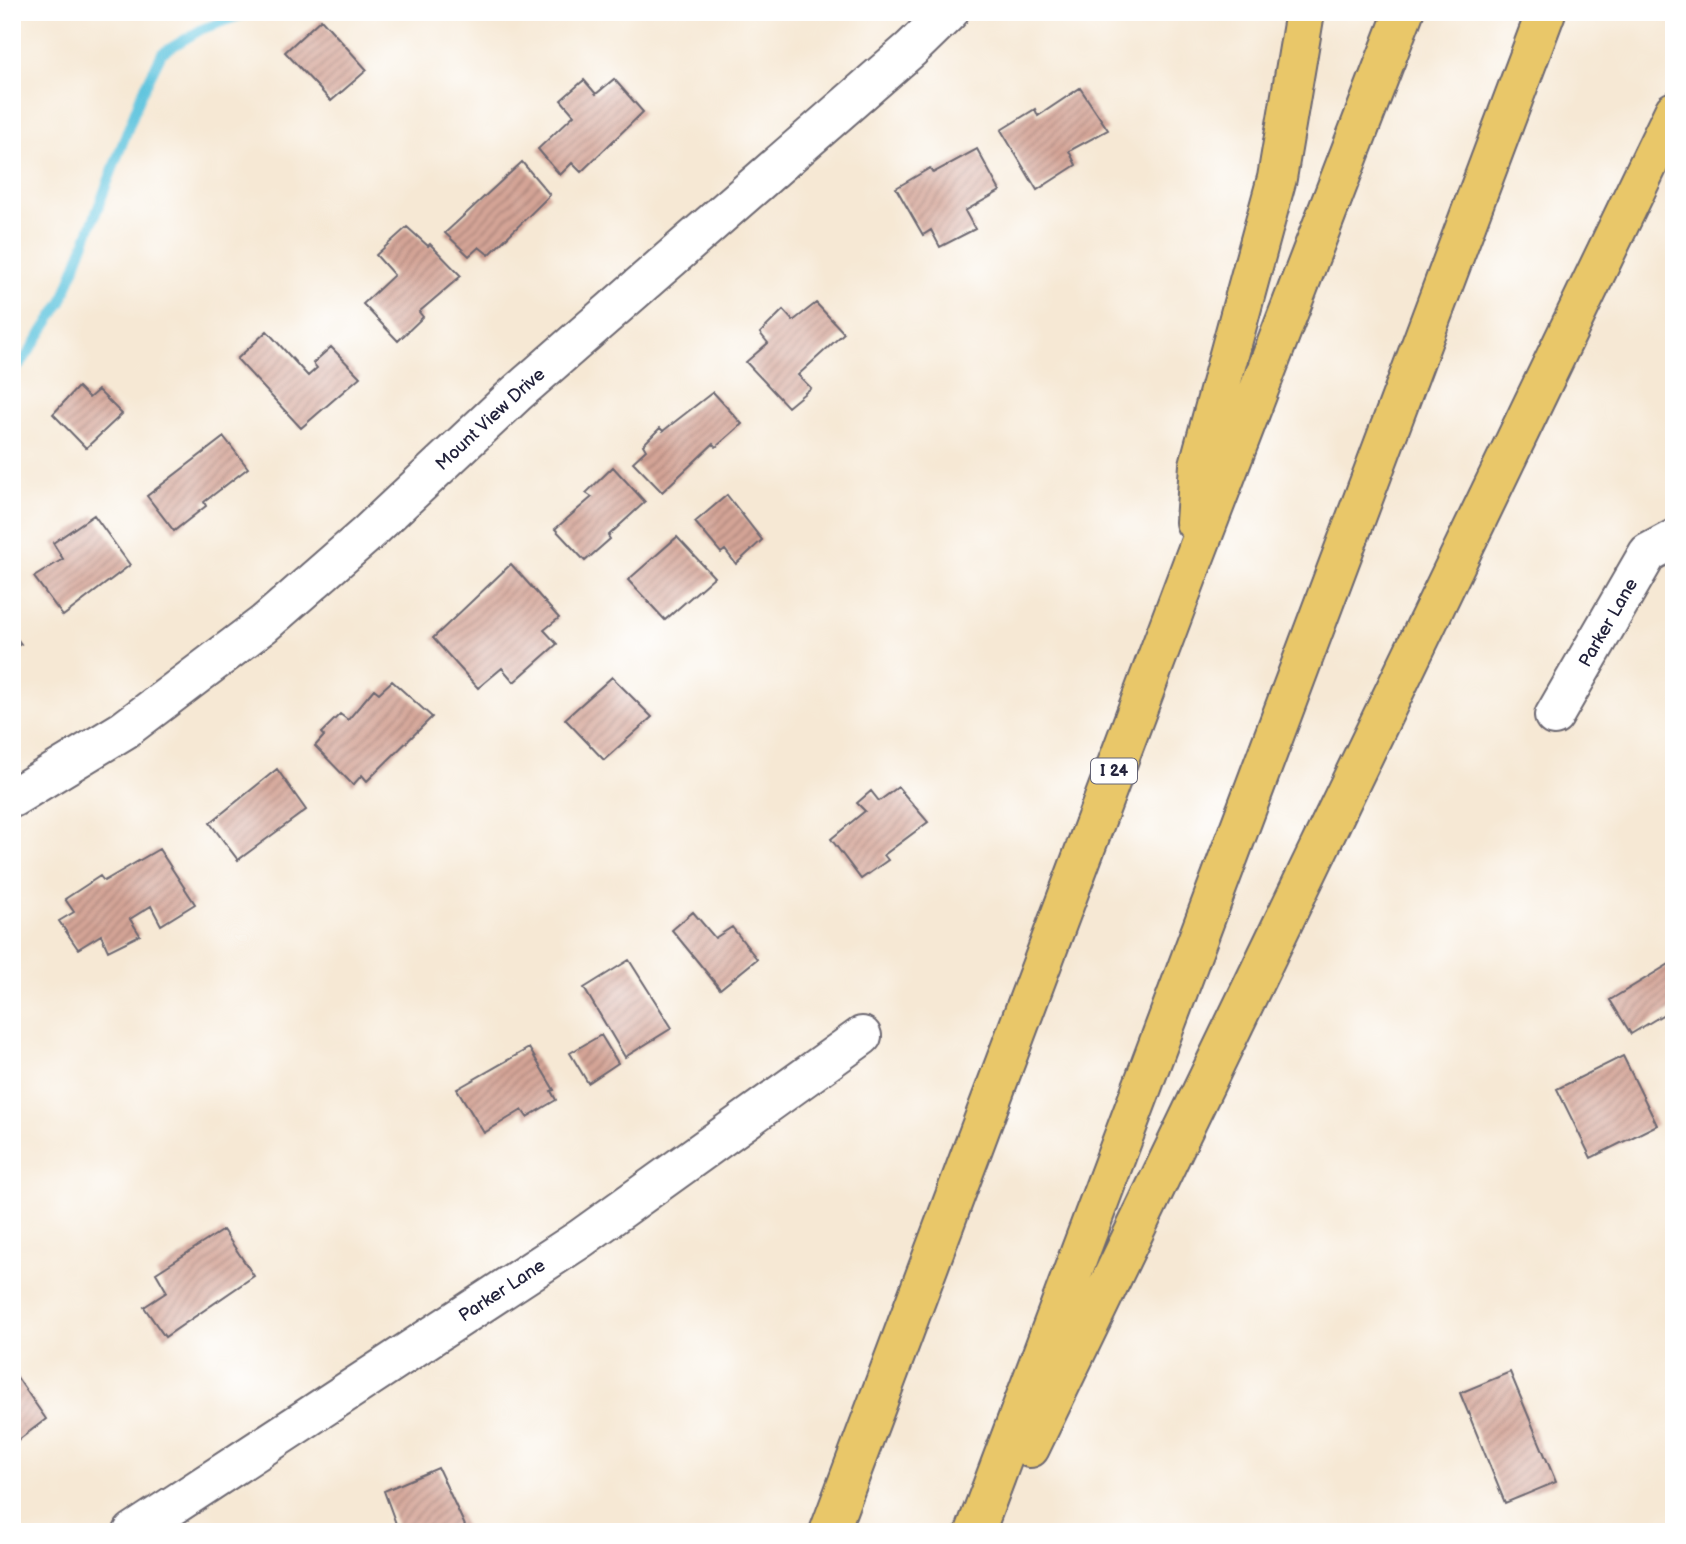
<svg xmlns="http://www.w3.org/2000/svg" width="1686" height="1544" font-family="'Balsamiq Sans',sans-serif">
<defs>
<pattern id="building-hatch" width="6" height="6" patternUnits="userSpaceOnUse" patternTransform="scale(1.75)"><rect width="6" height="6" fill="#d4a496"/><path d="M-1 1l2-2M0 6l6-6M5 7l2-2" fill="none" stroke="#ac857c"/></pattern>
</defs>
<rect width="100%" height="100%" fill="#fff"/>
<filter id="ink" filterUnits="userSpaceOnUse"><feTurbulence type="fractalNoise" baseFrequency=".0143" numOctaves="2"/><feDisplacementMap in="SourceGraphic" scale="14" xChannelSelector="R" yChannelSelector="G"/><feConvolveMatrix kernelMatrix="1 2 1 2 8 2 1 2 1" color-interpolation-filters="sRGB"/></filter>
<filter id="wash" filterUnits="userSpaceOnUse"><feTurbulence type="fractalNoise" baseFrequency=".00686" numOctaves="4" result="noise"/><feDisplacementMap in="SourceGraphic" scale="28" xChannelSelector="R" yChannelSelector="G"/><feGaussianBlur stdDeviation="1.57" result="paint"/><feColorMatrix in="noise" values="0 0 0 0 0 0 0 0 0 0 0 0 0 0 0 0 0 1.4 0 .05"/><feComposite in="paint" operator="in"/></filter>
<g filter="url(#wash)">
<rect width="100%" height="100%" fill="#f6e8d4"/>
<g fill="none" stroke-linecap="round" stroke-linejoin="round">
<path stroke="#61c5de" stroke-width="10" d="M 12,372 L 21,364 L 62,302 L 141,95 L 162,53 L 202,29 L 250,12"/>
</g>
<g id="blocks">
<path fill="url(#building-hatch)" d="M 321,19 L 367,70 L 331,101 L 285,52 Z
M 614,79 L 643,112 L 581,172 L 572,163 L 560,175 L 538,149 L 574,115 L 561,100 L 584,80 L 596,94 Z
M 1080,88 L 1108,130 L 1069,151 L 1076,165 L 1037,190 L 1001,130 L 1035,109 L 1038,116 Z
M 977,149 L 1000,191 L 965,211 L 975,229 L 940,247 L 931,230 L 923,235 L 896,188 L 930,168 L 933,173 Z
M 522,162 L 550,195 L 489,255 L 479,247 L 469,256 L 445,233 Z
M 407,227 L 428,246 L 430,244 L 461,276 L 419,312 L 423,317 L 398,341 L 363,304 L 394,275 L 376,255 Z
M 816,303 L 844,333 L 798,375 L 811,388 L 788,407 L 746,362 L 768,343 L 760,333 L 783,310 L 793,321 Z
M 267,331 L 308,376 L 317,368 L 313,363 L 331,347 L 360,377 L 301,428 L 237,359 Z
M 78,387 L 89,398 L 98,390 L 122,414 L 86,448 L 53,414 Z
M 713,392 L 742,424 L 716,447 L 713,444 L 662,492 L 633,462 L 646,450 L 643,445 L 660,428 L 663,431 Z
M 224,437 L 248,468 L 204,502 L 206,506 L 174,531 L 147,496 Z
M 613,467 L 645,502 L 608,536 L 610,539 L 585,561 L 555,529 L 592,497 L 586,493 Z
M 727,495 L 762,540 L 736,564 L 725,550 L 721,553 L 695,522 Z
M 94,515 L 130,565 L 63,616 L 34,577 L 63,559 L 53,543 Z
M 677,537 L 714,577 L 665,620 L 628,580 Z
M 511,564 L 559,618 L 544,630 L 557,644 L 514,682 L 502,668 L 478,688 L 433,638 Z
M 12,632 L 21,644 L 12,649 Z
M 612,677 L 652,717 L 604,760 L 565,719 Z
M 392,681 L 432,717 L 367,781 L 362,775 L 353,785 L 315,746 L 324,736 L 321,733 L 340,714 L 348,720 L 374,689 L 379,693 Z
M 277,769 L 306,810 L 238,860 L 210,823 Z
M 898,787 L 928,822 L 884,855 L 888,860 L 861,879 L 831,839 L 865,811 L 857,803 L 871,791 L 879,801 Z
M 159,849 L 195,904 L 161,925 L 151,906 L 130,919 L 140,935 L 108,951 L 101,935 L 78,949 L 59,921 L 74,912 L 65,899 L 100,876 L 104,881 Z
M 693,912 L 715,938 L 732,927 L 757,959 L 720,989 L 672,930 Z
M 629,960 L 672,1028 L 625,1057 L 584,988 Z
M 1671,963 L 1674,1008 L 1631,1034 L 1610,1000 Z
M 601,1035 L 618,1063 L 588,1083 L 570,1053 Z
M 529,1048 L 554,1090 L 551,1091 L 556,1100 L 527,1117 L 522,1110 L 484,1133 L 457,1089 Z
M 1623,1056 L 1657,1125 L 1591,1158 L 1557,1089 Z
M 223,1230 L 254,1276 L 165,1337 L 144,1307 L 167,1292 L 156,1273 Z
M 12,1370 L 46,1419 L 12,1445 Z
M 1510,1372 L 1556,1482 L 1505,1503 L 1460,1393 Z
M 438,1468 L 468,1532 L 399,1532 L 384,1491 Z"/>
</g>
</g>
<g filter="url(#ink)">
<use href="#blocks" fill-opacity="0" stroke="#6c6771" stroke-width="2"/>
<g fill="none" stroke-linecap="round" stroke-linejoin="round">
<g stroke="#6c6771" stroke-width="42">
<g id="minor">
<path id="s1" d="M 1554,716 L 1648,553 L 1674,539"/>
<path id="s2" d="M 12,798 L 124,730 L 264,624 L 367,534 L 517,393 L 911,49 L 949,12"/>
<path id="s3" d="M 133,1532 L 580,1239 L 862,1036"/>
</g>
</g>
<g stroke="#6c6771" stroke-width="42">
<path id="highway" d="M 1195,522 L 1199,465 L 1277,178 L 1305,12
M 1030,1448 L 1674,111
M 829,1532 L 1192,564 L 1404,12
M 975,1532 L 1546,12"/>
</g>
<use href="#minor" stroke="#fff" stroke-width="38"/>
<use href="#highway" stroke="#e9c769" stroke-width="38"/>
</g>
</g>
<g text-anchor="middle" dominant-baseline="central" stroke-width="7" stroke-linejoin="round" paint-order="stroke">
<rect fill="#fff" stroke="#646476" stroke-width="2" x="1091" y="758.5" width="46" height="25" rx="5"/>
<g font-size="16" font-weight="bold" fill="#22223b">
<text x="1114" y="771">I 24</text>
</g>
<g font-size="18" fill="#22223b" stroke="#fff">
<text stroke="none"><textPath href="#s2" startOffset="612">Mount View Drive</textPath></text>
<text stroke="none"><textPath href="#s1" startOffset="108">Parker Lane</textPath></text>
<text stroke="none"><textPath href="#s3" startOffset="441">Parker Lane</textPath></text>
</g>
</g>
<rect width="1686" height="1544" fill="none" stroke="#fff" stroke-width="42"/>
</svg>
